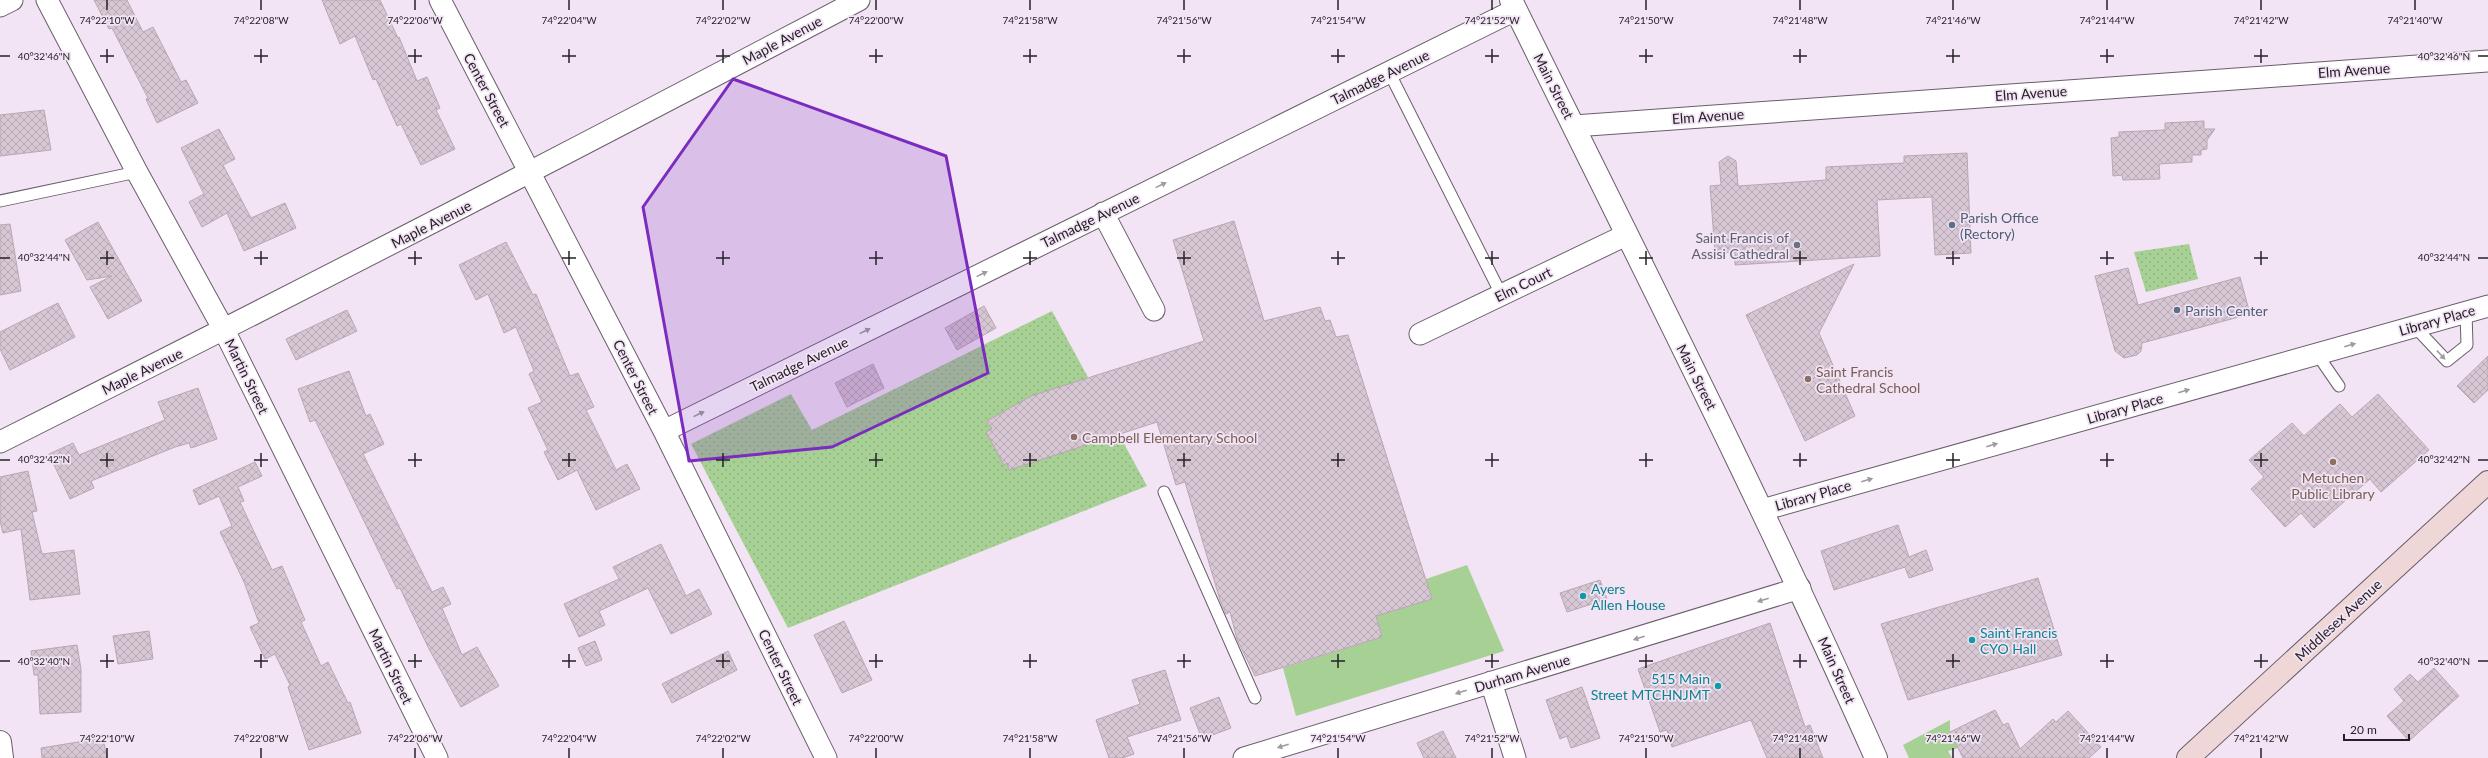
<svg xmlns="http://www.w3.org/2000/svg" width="2488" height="758" font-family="Lato,sans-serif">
<defs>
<pattern id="park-dots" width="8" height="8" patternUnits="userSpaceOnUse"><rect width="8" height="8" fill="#a7d094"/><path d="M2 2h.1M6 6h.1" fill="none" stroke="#90b27f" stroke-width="1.8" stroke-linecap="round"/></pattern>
<pattern id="building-cross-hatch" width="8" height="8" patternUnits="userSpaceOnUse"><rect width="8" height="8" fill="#d7c6d3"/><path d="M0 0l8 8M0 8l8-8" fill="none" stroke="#b8aab5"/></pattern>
</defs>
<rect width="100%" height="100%" fill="#f2e4f4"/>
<path fill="#a7d094" d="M 1467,565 L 1504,651 L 1296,716 L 1283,668 L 1382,637 L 1376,616 L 1426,579 Z
M 1950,720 L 1950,732 L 1958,748 L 1948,751 L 1952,758 L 1909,758 L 1903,745 Z"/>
<path fill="url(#park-dots)" d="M 2189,244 L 2198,279 L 2146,292 L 2134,252 Z
M 1052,311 L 1147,486 L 788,628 L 691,444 L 791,394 L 812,430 Z"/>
<path fill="url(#building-cross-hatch)" stroke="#b8a7b3" d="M 94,0 L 127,0 L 143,32 L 153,27 L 181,82 L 186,80 L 198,103 L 157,123 L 146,99 L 148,98 L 112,28 L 109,29 Z
M 322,0 L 380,0 L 398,38 L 399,37 L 417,81 L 427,77 L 440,108 L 436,110 L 455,149 L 421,165 L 401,124 L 397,126 L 376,79 L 373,80 L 355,36 L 340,44 Z
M 44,110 L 51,150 L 0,156 L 0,115 Z
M 2204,121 L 2204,129 L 2215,129 L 2207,140 L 2207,149 L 2201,150 L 2201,155 L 2192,155 L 2192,162 L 2159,164 L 2160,179 L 2123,180 L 2122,175 L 2113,176 L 2111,138 L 2119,137 L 2119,132 L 2165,130 L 2165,123 Z
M 219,129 L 235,159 L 223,165 L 251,218 L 285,203 L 296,228 L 244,251 L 227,213 L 202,227 L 189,202 L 204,194 L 181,148 Z
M 1967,153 L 1971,253 L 1935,255 L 1932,197 L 1877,200 L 1880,256 L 1735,265 L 1735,252 L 1715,253 L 1710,186 L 1721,185 L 1719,162 L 1728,156 L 1736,161 L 1738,186 L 1826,180 L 1826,167 L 1904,163 L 1904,156 Z
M 1234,221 L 1264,321 L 1320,307 L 1325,321 L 1330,320 L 1336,337 L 1348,335 L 1432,599 L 1376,616 L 1382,637 L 1255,676 L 1237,639 L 1230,612 L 1226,614 L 1220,600 L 1185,482 L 1176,485 L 1157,422 L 1009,470 L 1007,463 L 1004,465 L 986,432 L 992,429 L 987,421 L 1031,396 L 1204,341 L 1173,240 Z
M 98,222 L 142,301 L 108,319 L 90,287 L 112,276 L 87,280 L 65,240 Z
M 10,224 L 21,291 L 0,295 L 0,225 Z
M 506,242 L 533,295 L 536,294 L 570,376 L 578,373 L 594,407 L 586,410 L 616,470 L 627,464 L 640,489 L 596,510 L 577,470 L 558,480 L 544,452 L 548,450 L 528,408 L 542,402 L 529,374 L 534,371 L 516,327 L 504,333 L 488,294 L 476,300 L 459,265 Z
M 1854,264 L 1819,333 L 1855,416 L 1805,441 L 1746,315 Z
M 2128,268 L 2138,305 L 2240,277 L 2250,314 L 2142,343 L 2141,351 L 2137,355 L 2124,358 L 2115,351 L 2095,276 Z
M 58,303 L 75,337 L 10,370 L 0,349 L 0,332 Z
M 984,306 L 996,328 L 957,350 L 945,328 Z
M 347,310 L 357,331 L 296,360 L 286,339 Z
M 2488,356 L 2488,390 L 2474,403 L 2457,386 Z
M 873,364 L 884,388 L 847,407 L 835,383 Z
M 349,371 L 366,416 L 370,414 L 384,444 L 363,454 L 432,592 L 443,587 L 451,604 L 442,608 L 462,655 L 477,647 L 499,686 L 461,707 L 428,647 L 400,588 L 397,589 L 315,420 L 310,422 L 298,389 Z
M 198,388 L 217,439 L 191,448 L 189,443 L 175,447 L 91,481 L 94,488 L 70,499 L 49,454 L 73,443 L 79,455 L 165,420 L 158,402 Z
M 2378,394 L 2429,450 L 2381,492 L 2370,479 L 2314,528 L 2301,513 L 2285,527 L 2251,489 L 2264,477 L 2249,460 L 2292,423 L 2304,436 L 2340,404 L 2352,417 Z
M 255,462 L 262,476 L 238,487 L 244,501 L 240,502 L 272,570 L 282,566 L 305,620 L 301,622 L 321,666 L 328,662 L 348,703 L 350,702 L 361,733 L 309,750 L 288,687 L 290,685 L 275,654 L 265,659 L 250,627 L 259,623 L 244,582 L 220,532 L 232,526 L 219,496 L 199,505 L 193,490 Z
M 28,471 L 37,511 L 32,512 L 42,554 L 74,550 L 80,594 L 30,600 L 21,529 L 3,533 L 0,521 L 0,477 Z
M 1898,525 L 1909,557 L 1926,550 L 1933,570 L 1909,578 L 1905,567 L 1834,590 L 1821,551 Z
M 661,544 L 686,596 L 699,589 L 712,614 L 671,634 L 648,588 L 599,611 L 605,625 L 579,637 L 564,604 L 619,579 L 613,567 Z
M 2038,578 L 2062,655 L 1908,700 L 1881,624 Z
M 1600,580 L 1607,599 L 1567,612 L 1560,593 Z
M 844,621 L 872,680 L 842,693 L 814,635 Z
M 1770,623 L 1805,727 L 1810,725 L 1823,758 L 1767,758 L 1751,720 L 1672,747 L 1667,730 L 1660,732 L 1638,669 Z
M 149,631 L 153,659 L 118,664 L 113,636 Z
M 595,641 L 602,660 L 586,666 L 578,648 Z
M 77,645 L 81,669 L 81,712 L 40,714 L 38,675 L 34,675 L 31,651 Z
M 728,651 L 737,670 L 672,703 L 662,684 Z
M 2434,668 L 2459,696 L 2409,741 L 2387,716 L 2404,701 L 2394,689 L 2410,674 L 2418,682 Z
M 1165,670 L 1181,720 L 1127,737 L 1134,754 L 1122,758 L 1109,758 L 1096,720 L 1140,704 L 1132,680 Z
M 1582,687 L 1600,738 L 1571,748 L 1567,736 L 1560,739 L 1546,700 Z
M 1219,697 L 1231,728 L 1202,739 L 1190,708 Z
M 1995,710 L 2003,725 L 2008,723 L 2020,749 L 2053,719 L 2056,722 L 2068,711 L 2101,747 L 2089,758 L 1963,758 L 1950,732 Z
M 1443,731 L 1456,758 L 1424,758 L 1417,743 Z
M 103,738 L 107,758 L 42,758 L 41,748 Z"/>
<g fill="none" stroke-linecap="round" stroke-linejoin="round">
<g stroke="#6a5e6b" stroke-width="13">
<path id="service" d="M 1389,72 L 1501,294
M 0,201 L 137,172
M 2414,326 L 2447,361 L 2467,345 L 2466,312
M 2317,354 L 2339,386
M 1164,492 L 1255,698"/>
</g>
<g stroke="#6a5e6b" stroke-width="23">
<path id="minor" d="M 47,0 L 137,172 L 224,330 L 437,758
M 440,0 L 664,431 L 826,758
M 0,6 L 12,0
M 1574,126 L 2488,61
M 1103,213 L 1154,310
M 1420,334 L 1626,235
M 664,431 L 1515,10
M 0,442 C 288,298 574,150 859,0
M 1762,510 L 2488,306
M 1491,682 L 1515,758
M 1244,758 L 1800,588"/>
</g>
<g stroke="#6a5e6b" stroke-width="24">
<path id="tertiary" d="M 1511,0 C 1635,252 1762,501 1876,758
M 0,742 L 2,758"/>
</g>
<g stroke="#6a5e6b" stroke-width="24">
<path id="secondary" d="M 2188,758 L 2488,482"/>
</g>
<use href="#service" stroke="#fff" stroke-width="11"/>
<use href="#minor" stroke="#fff" stroke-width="21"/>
<use href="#tertiary" stroke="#fff" stroke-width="22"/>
<use href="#secondary" stroke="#f0d7d7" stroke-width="22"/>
</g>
<defs><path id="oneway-solid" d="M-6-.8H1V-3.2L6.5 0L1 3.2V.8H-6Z"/></defs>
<g fill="#9d9b9d">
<use href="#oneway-solid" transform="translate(1161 185) rotate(-26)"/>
<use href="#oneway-solid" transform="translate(982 274) rotate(-26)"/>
<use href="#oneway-solid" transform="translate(865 331) rotate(-26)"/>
<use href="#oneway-solid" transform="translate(2350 345) rotate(-16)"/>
<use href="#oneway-solid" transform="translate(2441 355) rotate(47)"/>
<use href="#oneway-solid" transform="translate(2184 391) rotate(-16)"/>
<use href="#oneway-solid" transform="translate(699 414) rotate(-26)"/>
<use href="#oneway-solid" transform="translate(1992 445) rotate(-16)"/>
<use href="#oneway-solid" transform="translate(1867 480) rotate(-16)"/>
<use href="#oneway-solid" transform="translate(1763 600) rotate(163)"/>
<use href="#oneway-solid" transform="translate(1639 638) rotate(163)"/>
<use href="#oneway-solid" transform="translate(1461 692) rotate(163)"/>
<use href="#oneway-solid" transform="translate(1283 746) rotate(163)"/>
</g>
<path fill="#7b2cbf" fill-opacity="0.2" stroke="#7b2cbf" stroke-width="3" stroke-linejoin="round" d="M 733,79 L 946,156 L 988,373 L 832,447 L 689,461 L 643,207 Z"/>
<path fill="none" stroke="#252026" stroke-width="1.5" d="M 107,0 L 107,10M 261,0 L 261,10M 415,0 L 415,10M 569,0 L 569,10M 723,0 L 723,10M 876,0 L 876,10M 1030,0 L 1030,10M 1184,0 L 1184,10M 1338,0 L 1338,10M 1492,0 L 1492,10M 1646,0 L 1646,10M 1800,0 L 1800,10M 1953,0 L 1953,10M 2107,0 L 2107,10M 2261,0 L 2261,10M 2415,0 L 2415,10M 107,49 L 107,63M 261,49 L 261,63M 415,49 L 415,63M 569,49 L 569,63M 723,49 L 723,63M 876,49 L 876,63M 1030,49 L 1030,63M 1184,49 L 1184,63M 1338,49 L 1338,63M 1492,49 L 1492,63M 1646,49 L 1646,63M 1800,49 L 1800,63M 1953,49 L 1953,63M 2107,49 L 2107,63M 2261,49 L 2261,63M 0,56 L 10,56M 100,56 L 114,56M 254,56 L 268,56M 408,56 L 422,56M 562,56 L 576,56M 716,56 L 730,56M 869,56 L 883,56M 1023,56 L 1037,56M 1177,56 L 1191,56M 1331,56 L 1345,56M 1485,56 L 1499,56M 1639,56 L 1653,56M 1793,56 L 1807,56M 1946,56 L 1960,56M 2100,56 L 2114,56M 2254,56 L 2268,56M 2478,56 L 2488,56M 107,251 L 107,265M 261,251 L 261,265M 415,251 L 415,265M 569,251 L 569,265M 723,251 L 723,265M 876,251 L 876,265M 1030,251 L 1030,265M 1184,251 L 1184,265M 1338,251 L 1338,265M 1492,251 L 1492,265M 1646,251 L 1646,265M 1800,251 L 1800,265M 1953,251 L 1953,265M 2107,251 L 2107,265M 2261,251 L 2261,265M 0,258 L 10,258M 100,258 L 114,258M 254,258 L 268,258M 408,258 L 422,258M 562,258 L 576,258M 716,258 L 730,258M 869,258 L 883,258M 1023,258 L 1037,258M 1177,258 L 1191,258M 1331,258 L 1345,258M 1485,258 L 1499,258M 1639,258 L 1653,258M 1793,258 L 1807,258M 1946,258 L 1960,258M 2100,258 L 2114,258M 2254,258 L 2268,258M 2478,258 L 2488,258M 107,453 L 107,467M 261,453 L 261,467M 415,453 L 415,467M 569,453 L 569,467M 723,453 L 723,467M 876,453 L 876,467M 1030,453 L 1030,467M 1184,453 L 1184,467M 1338,453 L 1338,467M 1492,453 L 1492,467M 1646,453 L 1646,467M 1800,453 L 1800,467M 1953,453 L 1953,467M 2107,453 L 2107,467M 2261,453 L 2261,467M 0,460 L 10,460M 100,460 L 114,460M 254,460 L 268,460M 408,460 L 422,460M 562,460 L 576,460M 716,460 L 730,460M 869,460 L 883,460M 1023,460 L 1037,460M 1177,460 L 1191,460M 1331,460 L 1345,460M 1485,460 L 1499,460M 1639,460 L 1653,460M 1793,460 L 1807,460M 1946,460 L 1960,460M 2100,460 L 2114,460M 2254,460 L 2268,460M 2478,460 L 2488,460M 107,654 L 107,668M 261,654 L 261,668M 415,654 L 415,668M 569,654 L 569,668M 723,654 L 723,668M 876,654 L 876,668M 1030,654 L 1030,668M 1184,654 L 1184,668M 1338,654 L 1338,668M 1492,654 L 1492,668M 1646,654 L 1646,668M 1800,654 L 1800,668M 1953,654 L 1953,668M 2107,654 L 2107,668M 2261,654 L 2261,668M 0,661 L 10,661M 100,661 L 114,661M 254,661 L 268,661M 408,661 L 422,661M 562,661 L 576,661M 716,661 L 730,661M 869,661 L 883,661M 1023,661 L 1037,661M 1177,661 L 1191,661M 1331,661 L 1345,661M 1485,661 L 1499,661M 1639,661 L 1653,661M 1793,661 L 1807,661M 1946,661 L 1960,661M 2100,661 L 2114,661M 2254,661 L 2268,661M 2478,661 L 2488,661M 107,748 L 107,758M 261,748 L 261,758M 415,748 L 415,758M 569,748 L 569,758M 723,748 L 723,758M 876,748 L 876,758M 1030,748 L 1030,758M 1184,748 L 1184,758M 1338,748 L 1338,758M 1492,748 L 1492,758M 1646,748 L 1646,758M 1800,748 L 1800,758M 1953,748 L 1953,758M 2107,748 L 2107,758M 2261,748 L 2261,758"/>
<g fill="#5c6f8a" stroke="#f2e4f4" stroke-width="1.5">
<circle cx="1952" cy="225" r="4"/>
<circle cx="2177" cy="310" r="4"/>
</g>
<circle fill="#6b7280" stroke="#f2e4f4" stroke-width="1.5" cx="1797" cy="245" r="4"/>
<g fill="#8d6e63" stroke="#f2e4f4" stroke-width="1.5">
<circle cx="1808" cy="379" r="4"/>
<circle cx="1074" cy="437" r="4"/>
<circle cx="2333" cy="462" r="4"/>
</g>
<g fill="#0f9aa8" stroke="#f2e4f4" stroke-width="1.5">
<circle cx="1583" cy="596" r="4"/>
<circle cx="1972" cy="640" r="4"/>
<circle cx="1718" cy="686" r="4"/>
</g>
<g text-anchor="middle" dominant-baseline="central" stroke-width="3.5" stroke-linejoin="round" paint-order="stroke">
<g font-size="14" fill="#252026" stroke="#f2e4f4">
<text transform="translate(782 40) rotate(-28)">Maple Avenue</text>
<text transform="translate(2354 70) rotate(-4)">Elm Avenue</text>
<text transform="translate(1380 77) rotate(-26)">Talmadge Avenue</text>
<text transform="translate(1554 86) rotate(63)">Main Street</text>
<text transform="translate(487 90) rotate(62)">Center Street</text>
<text transform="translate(2031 93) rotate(-4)">Elm Avenue</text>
<text transform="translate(1708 116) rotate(-4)">Elm Avenue</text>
<text transform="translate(1090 220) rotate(-26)">Talmadge Avenue</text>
<text transform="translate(431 224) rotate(-27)">Maple Avenue</text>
<text transform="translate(1523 284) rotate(-26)">Elm Court</text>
<text transform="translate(2437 320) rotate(-16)">Library Place</text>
<text transform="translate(799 364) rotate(-26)">Talmadge Avenue</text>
<text transform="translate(142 371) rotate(-26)">Maple Avenue</text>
<text transform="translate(247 376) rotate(64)">Martin Street</text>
<text transform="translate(636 377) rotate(63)">Center Street</text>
<text transform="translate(1697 377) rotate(63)">Main Street</text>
<text transform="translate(2125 408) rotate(-16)">Library Place</text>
<text transform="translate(1813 495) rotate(-16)">Library Place</text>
<text transform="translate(2338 620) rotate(-43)">Middlesex Avenue</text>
<text transform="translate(391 666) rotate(64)">Martin Street</text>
<text transform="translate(781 667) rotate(64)">Center Street</text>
<text transform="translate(1837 670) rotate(66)">Main Street</text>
<text transform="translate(1522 673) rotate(-17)">Durham Avenue</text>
</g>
<g font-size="14" fill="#4e5e75" stroke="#f2e4f4" text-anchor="start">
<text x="1960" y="217">Parish Office<tspan x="1960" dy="16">(Rectory)</tspan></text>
<text x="2185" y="310">Parish Center</text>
</g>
<g font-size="14" fill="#5b616d" stroke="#f2e4f4" text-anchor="end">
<text x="1789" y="237">Saint Francis of<tspan x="1789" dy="16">Assisi Cathedral</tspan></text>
</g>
<g font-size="14" fill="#785e54" stroke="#f2e4f4" text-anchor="start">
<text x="1816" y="371">Saint Francis<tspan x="1816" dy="16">Cathedral School</tspan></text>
<text x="1082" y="437">Campbell Elementary School</text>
<text x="2333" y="477" text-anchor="middle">Metuchen<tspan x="2333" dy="16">Public Library</tspan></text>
</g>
<g font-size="14" fill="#0d838f" stroke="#f2e4f4" text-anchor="start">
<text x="1591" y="588">Ayers<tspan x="1591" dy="16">Allen House</tspan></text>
<text x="1980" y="632">Saint Francis<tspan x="1980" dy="16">CYO Hall</tspan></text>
<text x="1710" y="678" text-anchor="end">515 Main<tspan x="1710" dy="16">Street MTCHNJMT</tspan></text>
</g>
</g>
<g font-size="10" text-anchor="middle" fill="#252026" stroke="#f2e4f4" stroke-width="3.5" stroke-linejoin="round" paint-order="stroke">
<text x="107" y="24">74°22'10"W</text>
<text x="261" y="24">74°22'08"W</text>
<text x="415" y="24">74°22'06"W</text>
<text x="569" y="24">74°22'04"W</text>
<text x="723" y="24">74°22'02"W</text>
<text x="876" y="24">74°22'00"W</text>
<text x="1030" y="24">74°21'58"W</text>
<text x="1184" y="24">74°21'56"W</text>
<text x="1338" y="24">74°21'54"W</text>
<text x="1492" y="24">74°21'52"W</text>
<text x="1646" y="24">74°21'50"W</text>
<text x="1800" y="24">74°21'48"W</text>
<text x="1953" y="24">74°21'46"W</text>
<text x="2107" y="24">74°21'44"W</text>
<text x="2261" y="24">74°21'42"W</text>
<text x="2415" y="24">74°21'40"W</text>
<text x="44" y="60">40°32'46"N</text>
<text x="2444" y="60">40°32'46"N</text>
<text x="44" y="261">40°32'44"N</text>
<text x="2444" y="261">40°32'44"N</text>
<text x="44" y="463">40°32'42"N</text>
<text x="2444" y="463">40°32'42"N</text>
<text x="44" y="665">40°32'40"N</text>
<text x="2444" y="665">40°32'40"N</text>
<text x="107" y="742">74°22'10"W</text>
<text x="261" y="742">74°22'08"W</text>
<text x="415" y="742">74°22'06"W</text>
<text x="569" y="742">74°22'04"W</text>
<text x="723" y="742">74°22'02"W</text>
<text x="876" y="742">74°22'00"W</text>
<text x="1030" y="742">74°21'58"W</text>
<text x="1184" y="742">74°21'56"W</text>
<text x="1338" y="742">74°21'54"W</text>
<text x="1492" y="742">74°21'52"W</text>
<text x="1646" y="742">74°21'50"W</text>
<text x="1800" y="742">74°21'48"W</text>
<text x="1953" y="742">74°21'46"W</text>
<text x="2107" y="742">74°21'44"W</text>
<text x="2261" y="742">74°21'42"W</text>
</g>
<path d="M2344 734v6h65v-6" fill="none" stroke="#252026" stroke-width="2"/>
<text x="2350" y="734" font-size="12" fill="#252026" stroke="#f2e4f4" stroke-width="3" paint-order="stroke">20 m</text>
</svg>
